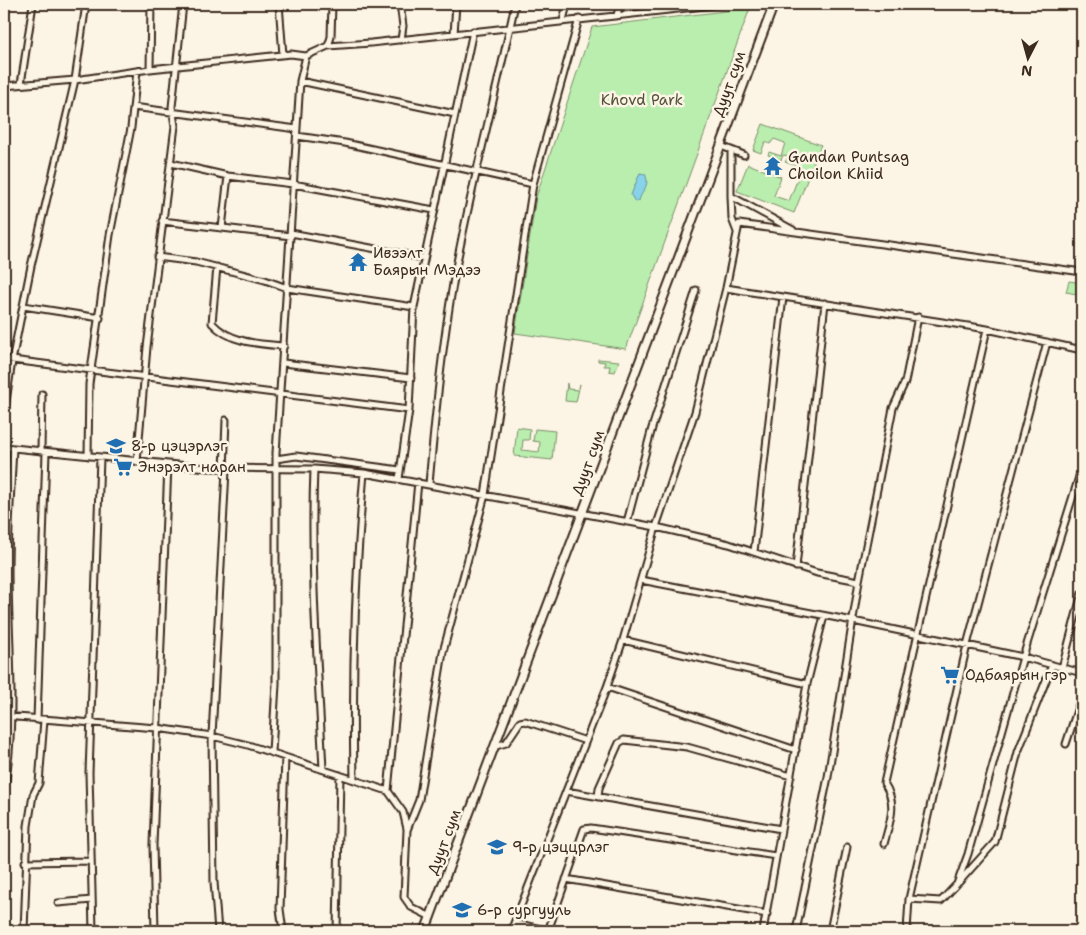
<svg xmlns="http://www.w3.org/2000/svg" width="1086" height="935" font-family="'Shantell Sans',sans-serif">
<rect width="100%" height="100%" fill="#fcf5e5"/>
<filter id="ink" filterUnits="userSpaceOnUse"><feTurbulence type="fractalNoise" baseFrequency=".02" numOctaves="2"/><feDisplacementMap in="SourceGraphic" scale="10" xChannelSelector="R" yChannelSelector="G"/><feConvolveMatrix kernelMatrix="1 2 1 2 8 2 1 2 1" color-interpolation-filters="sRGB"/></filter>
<g filter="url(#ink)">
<path fill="#baeeaf" stroke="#7a8c66" d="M 750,8 L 626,349 L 515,333 L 536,197 L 592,27 Z
M 763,124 L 821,145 L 794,213 L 737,191 L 748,164 L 781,177 L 774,196 L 789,201 L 802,168 L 785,162 L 789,156 L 783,155 L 781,160 L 768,155 L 769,152 L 781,156 L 785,143 L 774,139 L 770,144 L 765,142 L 761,153 L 753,150 Z
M 1069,281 L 1082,283 L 1082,295 L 1066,292 Z
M 598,359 L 619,361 L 615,372 L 609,371 L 610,366 L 604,366 L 605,362 L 598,361 Z
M 567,383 L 568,389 L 578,390 L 580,384 L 576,402 L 565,401 Z
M 517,427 L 530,429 L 529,440 L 523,440 L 522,450 L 539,452 L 540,442 L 533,441 L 535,429 L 555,431 L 552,460 L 514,456 Z"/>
<path fill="#88d3e9" stroke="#698f98" d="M 640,173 L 645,174 C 651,186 641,191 639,201 L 635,202 L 631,195 Z"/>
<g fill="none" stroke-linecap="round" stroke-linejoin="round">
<g stroke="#3b2a1e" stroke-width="9">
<path id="minor" d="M 279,4 L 283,55
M 400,4 L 403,26 L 401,40
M 617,15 L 620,4
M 563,21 L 567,4
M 454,34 L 456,4
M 328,46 L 331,37 L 332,4
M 150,69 L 151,4
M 300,81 L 455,114
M 21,84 L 33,4
M 4,86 L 75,80 L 150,69 L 291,54 L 306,56 L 328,46 L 371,43 L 723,4
M 133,107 L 297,129
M 4,109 L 7,85
M 297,136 L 345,143 L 533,184
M 721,146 L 744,155
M 731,150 L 731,196 L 793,230
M 171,163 L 228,176 L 293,184 L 434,210
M 731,196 L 732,219 L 737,232
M 162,221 L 291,236
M 222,228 L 228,176
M 291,233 L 424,258
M 157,257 L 196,262 L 265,280 L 287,288 L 414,307
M 217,267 L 212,323 C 230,343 259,344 284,346
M 726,288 L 987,329 L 1082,350
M 23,306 L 100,318
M 4,359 L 409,410
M 283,363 L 411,378
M 4,415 L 12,361 L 31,266 L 75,80 L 86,4
M 4,447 L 207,468 L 314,469 L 364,473 L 656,527 L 623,640 L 607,687 L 511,931
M 41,451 L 42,394
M 88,456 L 89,384 L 110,235 L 131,128 L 137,71
M 276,459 L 296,456 L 400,470
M 137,462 L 147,347 L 175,126 L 172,107 L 183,4
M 314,469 C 310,570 318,669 323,769
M 224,470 L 226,420
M 399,479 L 409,410 L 414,307 L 473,31
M 429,484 C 435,415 442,346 454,278 C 471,185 496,95 515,4
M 627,522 L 652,428 L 696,290
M 754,552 L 783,297
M 796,567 L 825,303
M 641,580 L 853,621 L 1023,657 L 1082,673
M 859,581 L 817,573 L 729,544 L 656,527 L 695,412 L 726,288 L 739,224 L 1082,272
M 623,640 L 807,684
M 1062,668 L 1082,593
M 607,687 L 796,750
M 4,716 L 157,728 L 212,736 L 248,745 L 388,791 L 403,812 L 407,829
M 37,720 L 46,452
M 1066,744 L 1082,695
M 496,746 L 506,743 L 520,722 L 525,721 L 586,741
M 272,752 L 276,684 L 276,453 L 300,81 L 306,56
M 354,779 C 352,677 355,575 364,473
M 388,791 L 418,482
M 566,791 L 781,829
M 4,792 C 17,719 8,644 8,570 C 8,529 11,489 13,448
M 598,797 L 599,788 L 619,743 L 624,740 L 687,747 L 791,776
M 884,844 C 890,821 898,804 884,783 L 987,329
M 25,862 L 90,861
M 566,879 L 767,914
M 959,882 L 995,842 L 1018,752 L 1052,665
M 909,899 L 941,901 L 957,884 L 968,854 L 1023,657 L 1082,467
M 58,903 L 92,900
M 431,917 L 411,907 L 404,897 L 407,830 L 419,800 L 443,652 L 485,495 L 533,184 L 579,19
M 514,923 L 550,931
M 24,931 L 28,826 L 33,795 L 39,783 L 44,720
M 93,931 L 89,773 L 100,458
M 155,931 L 153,845 L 168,465
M 218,931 L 214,882 L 212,736 L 226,470
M 283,931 L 280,909 L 285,757
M 337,931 L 340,775
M 548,931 L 584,829 L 591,828 L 776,856
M 763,931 L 807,684 L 824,616
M 796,931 L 828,777 L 859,581 L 893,408 L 905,382 L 918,317
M 830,931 L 847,847
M 907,931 L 909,899 L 967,645 L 1047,342"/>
</g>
<g stroke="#3b2a1e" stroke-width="11">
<path id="secondary" d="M 425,931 L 774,4"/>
</g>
<use href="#minor" stroke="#fcf5e5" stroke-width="5"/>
<use href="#secondary" stroke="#fcf5e5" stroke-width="7"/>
</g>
</g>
<defs>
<g id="temple-bare" transform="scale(1.5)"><path d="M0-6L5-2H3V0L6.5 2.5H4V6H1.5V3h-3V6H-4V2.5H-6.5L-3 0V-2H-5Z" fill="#1f6fb2" stroke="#fcf5e5" stroke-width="2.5" paint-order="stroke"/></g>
<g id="school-bare" transform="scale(1.5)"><path d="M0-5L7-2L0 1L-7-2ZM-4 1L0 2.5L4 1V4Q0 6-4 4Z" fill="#1f6fb2" stroke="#fcf5e5" stroke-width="2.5" paint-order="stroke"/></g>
<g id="supermarket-bare" transform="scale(1.5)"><path d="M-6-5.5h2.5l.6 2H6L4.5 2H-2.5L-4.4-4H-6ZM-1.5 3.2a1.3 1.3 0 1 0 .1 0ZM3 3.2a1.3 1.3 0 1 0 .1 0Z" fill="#1f6fb2" stroke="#fcf5e5" stroke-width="2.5" paint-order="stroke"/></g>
</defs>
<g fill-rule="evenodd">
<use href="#temple-bare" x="773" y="166"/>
<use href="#temple-bare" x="358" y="262"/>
<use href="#school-bare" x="116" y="446"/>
<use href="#supermarket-bare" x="123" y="467"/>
<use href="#supermarket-bare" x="950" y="675"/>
<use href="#school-bare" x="497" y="847"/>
<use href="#school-bare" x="462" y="910"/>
</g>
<g text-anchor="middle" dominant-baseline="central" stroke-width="5" stroke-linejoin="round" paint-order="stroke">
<g font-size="15" fill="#3b2a1e" stroke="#fcf5e5">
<text transform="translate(729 84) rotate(-70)">Дуут сум</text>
<text transform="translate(588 463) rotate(-70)">Дуут сум</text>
<text transform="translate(444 842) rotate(-69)">Дуут сум</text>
</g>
<g font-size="15" fill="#54513b" stroke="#fcf5e5">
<text x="642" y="100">Khovd Park</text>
</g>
<g font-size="15" fill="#3b2a1e" stroke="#fcf5e5" text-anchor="start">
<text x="788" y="157">Gandan Puntsag<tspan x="788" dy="17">Choilon Khiid</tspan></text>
<text x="373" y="253">Ивээлт<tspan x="373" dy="17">Баярын Мэдээ</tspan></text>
<text x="131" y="446">8-р цэцэрлэг</text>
<text x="138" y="467">Энэрэлт наран</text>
<text x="965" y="675">Одбаярын гэр</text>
<text x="512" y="847">9-р цэццрлэг</text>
<text x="477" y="910">6-р сургууль</text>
</g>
</g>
<rect width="1086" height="935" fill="none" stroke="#fcf5e5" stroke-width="20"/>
<rect x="10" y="10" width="1066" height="915" fill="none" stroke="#3b2a1e" stroke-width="2" filter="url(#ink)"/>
<g transform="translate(1028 58) rotate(186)" stroke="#fcf5e5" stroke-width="4" paint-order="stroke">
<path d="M0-4L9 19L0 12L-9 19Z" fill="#3b2a1e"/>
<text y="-8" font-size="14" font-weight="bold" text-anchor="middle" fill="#3b2a1e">N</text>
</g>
</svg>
